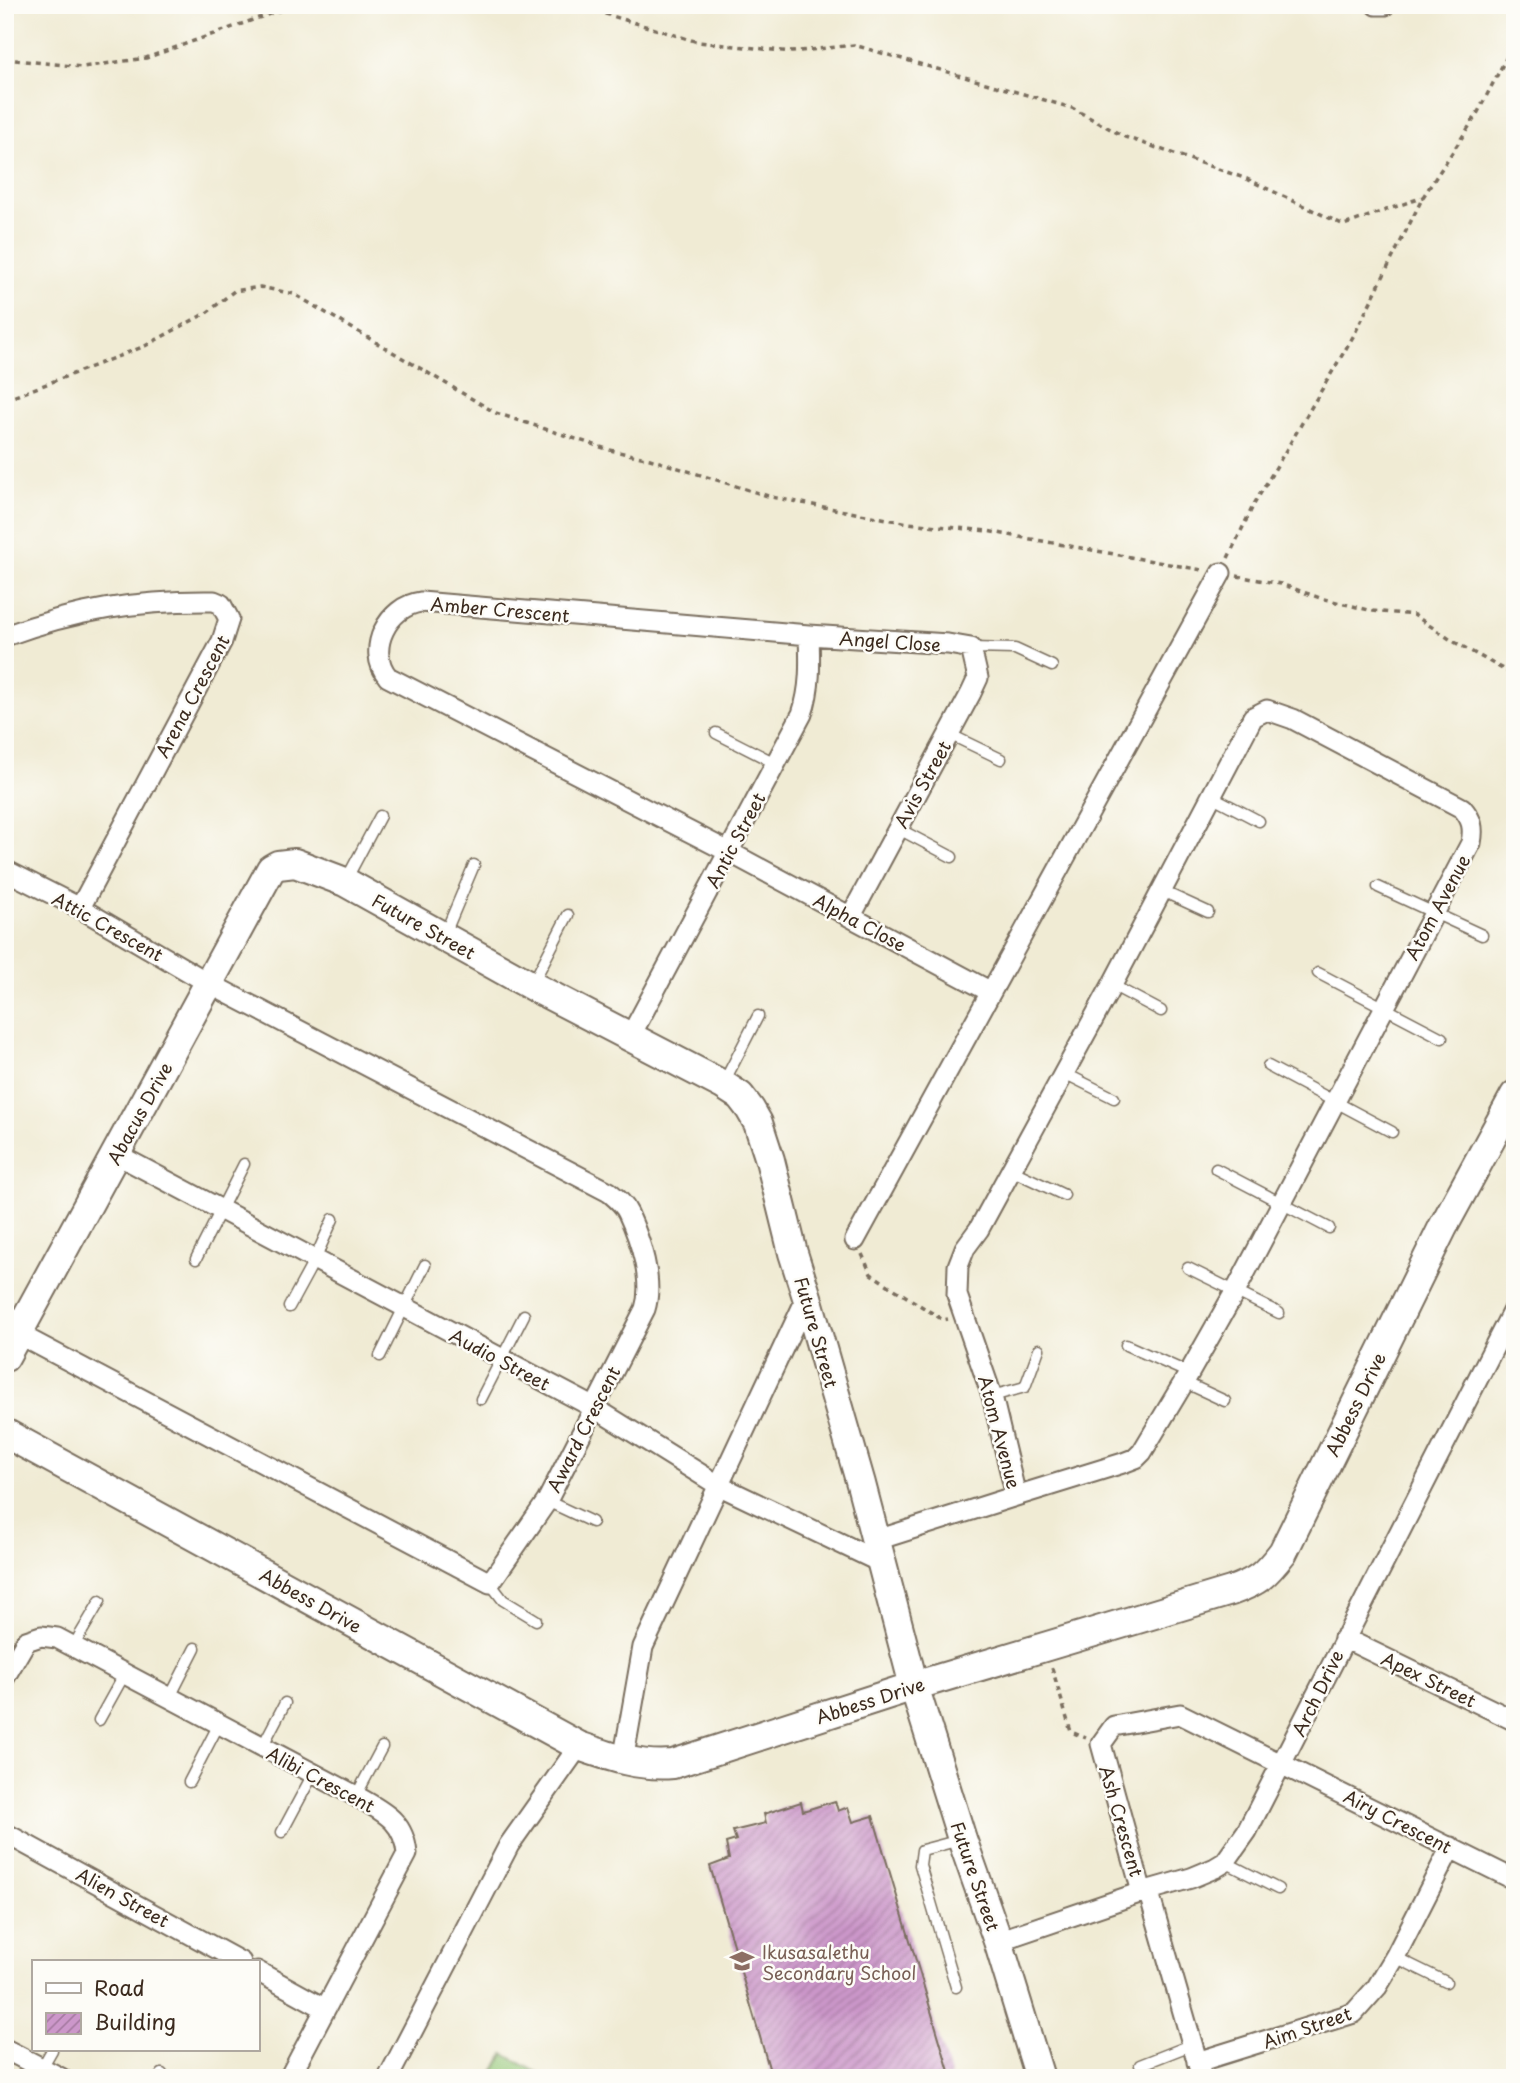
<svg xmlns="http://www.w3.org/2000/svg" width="1520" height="2083" font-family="'Playpen Sans',sans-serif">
<defs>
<pattern id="building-hatch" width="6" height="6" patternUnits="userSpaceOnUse" patternTransform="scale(1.75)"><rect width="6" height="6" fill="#cc97ca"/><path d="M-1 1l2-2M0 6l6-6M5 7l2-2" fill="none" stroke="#a77ba3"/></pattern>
</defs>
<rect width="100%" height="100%" fill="#fdfcf7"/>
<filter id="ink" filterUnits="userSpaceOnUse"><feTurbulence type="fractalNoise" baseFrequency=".0143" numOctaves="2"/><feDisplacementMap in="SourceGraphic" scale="14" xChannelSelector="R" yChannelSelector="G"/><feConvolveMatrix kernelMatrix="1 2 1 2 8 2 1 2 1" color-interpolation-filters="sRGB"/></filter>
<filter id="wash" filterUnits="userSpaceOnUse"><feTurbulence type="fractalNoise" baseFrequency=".00686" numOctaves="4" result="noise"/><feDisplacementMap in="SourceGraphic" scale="28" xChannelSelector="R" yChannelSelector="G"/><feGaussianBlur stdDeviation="1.57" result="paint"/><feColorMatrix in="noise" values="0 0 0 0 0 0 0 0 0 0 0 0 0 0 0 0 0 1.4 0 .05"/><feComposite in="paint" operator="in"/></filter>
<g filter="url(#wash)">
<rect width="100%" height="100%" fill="#f0ebd4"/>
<path fill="#94c778" stroke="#68784b" stroke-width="2" d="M 504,2054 L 547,2078 L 491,2078 Z"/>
<g id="blocks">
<path fill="url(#building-hatch)" d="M 835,1801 L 838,1811 L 848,1807 L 853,1822 L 873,1816 L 951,2078 L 772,2078 L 710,1866 L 729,1859 L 726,1843 L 736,1840 L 733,1831 L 766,1823 L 764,1814 L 801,1802 L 803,1811 Z"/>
</g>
</g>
<g filter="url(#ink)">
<use href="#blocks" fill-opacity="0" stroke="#7a6e5e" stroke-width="2"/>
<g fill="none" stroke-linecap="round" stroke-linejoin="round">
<g stroke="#7a6e5e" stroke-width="13">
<path id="lane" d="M 971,648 L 1015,649 L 1052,666
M 716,733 L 775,763
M 949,734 L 1001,759
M 1211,796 L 1259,821
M 897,828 L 952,857
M 346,880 L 380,816
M 1378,887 L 1482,935
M 1162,891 L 1208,912
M 444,936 L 474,865
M 1318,973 L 1442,1038
M 533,983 L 568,915
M 1112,985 L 1161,1011
M 1268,1066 L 1392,1132
M 1064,1073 L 1114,1098
M 723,1084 L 758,1016
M 1216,1169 L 1329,1228
M 1011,1170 L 1064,1195
M 196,1259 L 244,1164
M 1188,1268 L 1279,1313
M 289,1307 L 314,1261 L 333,1219
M 1126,1345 L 1189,1373
M 380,1356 L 425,1265
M 1184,1382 L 1225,1401
M 992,1396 L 1025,1387 L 1039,1349
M 481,1399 L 524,1315
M 547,1501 L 592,1522
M 490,1583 L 503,1600 L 536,1620
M 74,1645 L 100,1601
M 170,1697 L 195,1648
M 99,1720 L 125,1673
M 262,1747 L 285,1703
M 189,1782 L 219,1724
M 356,1796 L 382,1747
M 282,1832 L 313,1774
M 1225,1862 L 1278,1889
M 1395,1957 L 1446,1982
M 956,1987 L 920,1865 L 922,1850 L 960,1840
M 1140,2065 L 1191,2045
M 36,2078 L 52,2050
M 159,2078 L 162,2074"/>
</g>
<g stroke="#7a6e5e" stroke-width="23">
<path id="street" d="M 1376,5 L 1385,5
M 5,636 C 76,610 139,600 214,601 L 221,604 L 229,619 L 222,641 L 80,908
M 1267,710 L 1293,719 L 1462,808 C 1472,819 1474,828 1471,843 L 1235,1292 L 1184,1382 L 1142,1452 L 1136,1458 L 1123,1463 L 1016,1496 L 992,1396 L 957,1295 L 958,1266 L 965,1248 L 979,1229 L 1112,985 L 1253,717 Z
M 5,870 L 80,908 L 210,984 L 609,1192 C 616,1198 624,1204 628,1213 C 640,1239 654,1281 645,1309 L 547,1501 L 490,1583 L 5,1327
M 851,916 L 971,693 L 978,678 L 971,648 L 948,644 L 809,635 L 421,602 C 388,606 365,650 388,677 L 729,852 L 991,992
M 630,1037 L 802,714 C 811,688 810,663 809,635
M 116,1154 L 593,1407 L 718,1485 L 884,1564
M 855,1240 L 1221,573
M 877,1540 L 1016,1496
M 1344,1638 L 1515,1721
M 5,1677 L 26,1641 L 41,1636 L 57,1638 L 356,1796 C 383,1812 404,1820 407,1854 L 289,2078
M 623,1761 L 643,1647 L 807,1297
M 5,1833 L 241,1962
M 1148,1890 L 1202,2078
M 1142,1892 L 1101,1744 L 1114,1726 L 1180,1714 L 1515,1880
M 998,1941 L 1142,1892 L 1191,1878 L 1215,1868 L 1225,1862 L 1247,1831 L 1515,1306
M 257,1971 L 324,2008
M 5,2049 L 61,2078
M 1197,2062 L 1354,2013 L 1377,1987 L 1395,1957 L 1451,1847
M 388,2078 L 509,1845 L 579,1746"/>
</g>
<g stroke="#7a6e5e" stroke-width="32">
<path id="secondary" d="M 5,1357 L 271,869 L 278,865 L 295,863 L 345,882 L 532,986 L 723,1085 L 740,1096 L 750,1109 L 758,1123 L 770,1160 L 793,1253 L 807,1297 L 861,1484 L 914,1686 L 962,1839 L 998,1941 L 1040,2078
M 5,1433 L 579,1746 C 611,1757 639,1767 673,1764 L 914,1686 L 1231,1591 C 1259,1581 1265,1575 1283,1552 L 1443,1227 L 1515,1095"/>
</g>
<path stroke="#7a6e5e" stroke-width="3.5" stroke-dasharray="5 5" stroke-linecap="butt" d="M 576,5 L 698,42 L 792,52 L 854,45 L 1072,108 L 1125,137 L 1247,179 L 1344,225 L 1423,197
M 5,59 L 83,67 L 146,58 L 295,5
M 5,400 L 145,346 L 208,312 L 234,291 L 260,287 L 294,294 L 496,413 L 610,450 L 650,459 L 771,497 L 908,523 L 987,531 L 1202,570
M 1228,558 L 1253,506 L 1354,335 L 1423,197 L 1476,116 L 1515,41
M 1237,576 L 1281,584 L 1320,598 L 1373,611 L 1414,615 L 1451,640 L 1515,676
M 862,1254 L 871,1274 L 943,1320 L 948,1319
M 1052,1668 L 1071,1732 L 1086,1738"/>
<use href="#lane" stroke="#fff" stroke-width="10"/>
<use href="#street" stroke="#fff" stroke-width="19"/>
<use href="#secondary" stroke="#fff" stroke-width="28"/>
</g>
</g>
<defs>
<g id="school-bare" transform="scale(1.89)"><path d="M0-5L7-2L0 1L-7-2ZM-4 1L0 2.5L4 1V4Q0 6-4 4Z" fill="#8d6e63" stroke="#fdfcf7" stroke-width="2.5" paint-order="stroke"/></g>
</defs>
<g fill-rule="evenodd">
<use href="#school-bare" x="742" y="1961"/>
</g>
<g text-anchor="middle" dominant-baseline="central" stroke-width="5" stroke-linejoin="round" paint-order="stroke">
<g font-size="18" fill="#3b2a1e" stroke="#fdfcf7">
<text transform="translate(500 609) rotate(5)">Amber Crescent</text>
<text transform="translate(890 641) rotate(4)">Angel Close</text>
<text transform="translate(192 696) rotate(-62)">Arena Crescent</text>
<text transform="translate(922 784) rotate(-61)">Avis Street</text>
<text transform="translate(735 840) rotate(-62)">Antic Street</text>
<text transform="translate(1437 907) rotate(-62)">Atom Avenue</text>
<text transform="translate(860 922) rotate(28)">Alpha Close</text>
<text transform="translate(108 926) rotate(29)">Attic Crescent</text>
<text transform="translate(424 926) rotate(29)">Future Street</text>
<text transform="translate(139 1113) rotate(-61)">Abacus Drive</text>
<text transform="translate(817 1332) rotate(74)">Future Street</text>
<text transform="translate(500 1359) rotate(28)">Audio Street</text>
<text transform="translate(1355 1404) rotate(-64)">Abbess Drive</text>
<text transform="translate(583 1429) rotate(-63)">Award Crescent</text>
<text transform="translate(1000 1432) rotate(75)">Atom Avenue</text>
<text transform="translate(311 1600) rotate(29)">Abbess Drive</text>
<text transform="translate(1429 1679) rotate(26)">Apex Street</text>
<text transform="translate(1317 1693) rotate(-64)">Arch Drive</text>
<text transform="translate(870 1700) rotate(-18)">Abbess Drive</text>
<text transform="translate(321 1779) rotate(28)">Alibi Crescent</text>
<text transform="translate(1122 1821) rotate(74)">Ash Crescent</text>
<text transform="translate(1398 1821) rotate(27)">Airy Crescent</text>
<text transform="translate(976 1876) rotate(71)">Future Street</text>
<text transform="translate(123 1897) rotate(29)">Alien Street</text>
<text transform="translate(1307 2027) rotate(-19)">Aim Street</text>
</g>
<g font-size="18" fill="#785e54" stroke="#fdfcf7" text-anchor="start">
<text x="762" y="1951">Ikusasalethu<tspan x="762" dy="21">Secondary School</tspan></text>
</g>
</g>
<rect width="1520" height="2083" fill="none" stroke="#fdfcf7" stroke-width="28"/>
<rect x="32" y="1960" width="228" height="91" fill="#fdfcf7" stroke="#afa8a0" stroke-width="2"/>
<rect x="46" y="1983" width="35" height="10" fill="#ffffff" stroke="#afa8a0" stroke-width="2"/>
<text x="94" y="1996" font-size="21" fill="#3b2a1e">Road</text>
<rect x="46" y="2013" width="35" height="21" fill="url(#building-hatch)" stroke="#afa8a0" stroke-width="2"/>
<text x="94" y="2030" font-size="21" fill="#3b2a1e">Building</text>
</svg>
